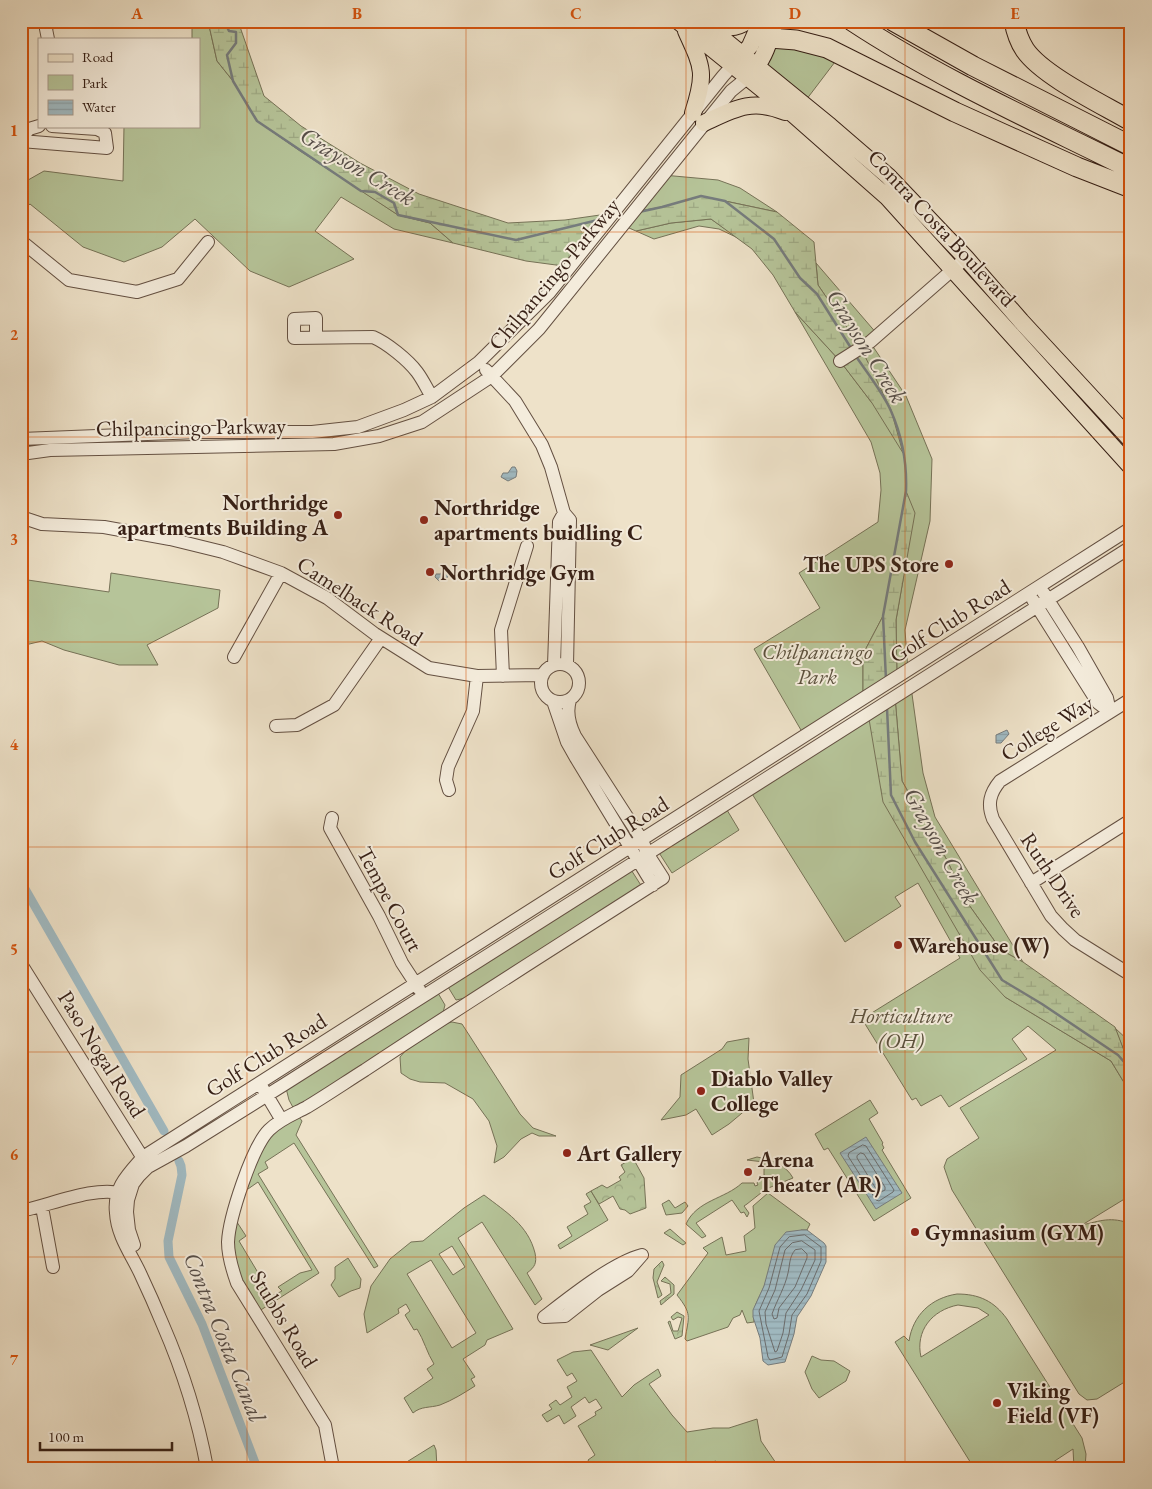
<svg xmlns="http://www.w3.org/2000/svg" width="1152" height="1489" font-family="'EB Garamond',serif">
<defs>
<pattern id="forest-crowns" width="20" height="18" patternUnits="userSpaceOnUse" patternTransform="scale(1.25)"><rect width="20" height="18" fill="#b6c499"/><path d="M2 6a3 3 0 1 1 6 0M12 15a3 3 0 1 1 6 0" fill="none" stroke="#9da883"/></pattern>
<pattern id="wetland-marsh" width="20" height="14" patternUnits="userSpaceOnUse" patternTransform="scale(1.25)"><rect width="20" height="14" fill="#b6c499"/><path d="M1 5h8M5 5V1M11 12h8M15 12V8" fill="none" stroke="#9da883"/></pattern>
<pattern id="water-rules" width="6" height="5" patternUnits="userSpaceOnUse" patternTransform="scale(1.25)"><rect width="6" height="5" fill="#a0bac2"/><path d="M0 2.5h6" fill="none" stroke="#8a9fa6"/></pattern>
</defs>
<rect width="100%" height="100%" fill="#eee2c9"/>
<filter id="stains"><feTurbulence type="fractalNoise" baseFrequency=".004" numOctaves="4"/><feColorMatrix values="0 0 0 0 .2 0 0 0 0 .09 0 0 0 0 .02 0 0 0 .5 -.17"/></filter>
<radialGradient id="worn" r=".72"><stop offset=".6" stop-color="#630" stop-opacity="0"/><stop offset="1" stop-color="#630" stop-opacity=".3"/></radialGradient>
<path fill="#b6c499" stroke="#767257" fill-rule="evenodd" d="M 192,21 L 208,21 L 217,61 L 233,81 L 257,121 L 398,215 L 430,223 L 453,243 L 394,229 L 341,197 L 315,231 L 354,259 L 289,287 L 250,271 L 195,219 L 162,247 L 124,262 L 83,247 L 30,204 L 21,211 L 21,184 L 44,171 L 123,181 L 124,126 L 199,126 L 199,39 L 192,39 Z
M 770,38 L 841,54 L 803,104 L 757,68 Z
M 663,175 L 718,180 L 740,188 L 777,212 L 725,201 L 633,212 Z
M 711,219 L 738,238 L 719,229 L 699,226 L 654,239 L 636,231 L 671,223 Z
M 816,263 L 878,335 L 870,342 L 906,396 L 932,459 L 930,521 L 905,630 L 908,671 L 897,678 L 896,620 L 903,580 L 906,492 L 883,616 L 863,654 L 863,691 L 805,737 L 754,649 L 820,608 L 799,573 L 878,522 L 881,490 L 880,473 L 871,442 L 795,312 L 840,361 L 872,403 L 861,348 L 818,285 Z
M 111,573 L 220,590 L 218,608 L 147,645 L 158,665 L 119,665 L 64,650 L 42,641 L 21,646 L 21,579 L 109,592 Z
M 911,687 L 923,773 L 935,817 L 1023,962 L 1001,950 L 964,898 L 948,862 L 902,781 L 895,697 Z
M 868,713 L 1005,997 L 1111,1061 L 1131,1094 L 1131,1195 L 1082,1225 C 1100,1221 1111,1216 1131,1224 L 1131,1378 L 1097,1399 L 1087,1400 L 1079,1394 L 952,1190 L 944,1167 L 947,1159 L 979,1138 L 960,1108 L 1056,1050 L 1028,1026 L 1012,1039 L 1027,1059 L 949,1107 L 941,1095 L 921,1106 L 916,1098 L 912,1100 L 862,1019 L 960,958 L 918,883 L 895,897 L 901,906 L 845,942 L 749,789 Z
M 724,805 L 739,830 L 672,873 L 656,848 Z
M 628,865 L 644,890 L 480,995 L 456,1000 L 445,982 Z
M 435,988 L 445,1005 L 441,1020 L 296,1113 L 302,1121 L 296,1135 L 378,1266 L 374,1268 L 294,1143 L 265,1162 L 268,1168 L 258,1174 L 319,1273 L 256,1313 L 230,1263 L 233,1216 L 246,1236 L 239,1241 L 272,1296 L 282,1291 L 278,1287 L 300,1273 L 312,1270 L 258,1182 L 248,1189 L 242,1185 L 268,1131 L 296,1113 L 289,1100 L 285,1084 Z
M 452,1022 L 462,1024 L 520,1114 L 533,1128 L 556,1136 L 539,1136 L 532,1133 L 521,1139 L 504,1157 L 494,1163 L 497,1146 L 489,1121 L 473,1099 L 445,1083 L 420,1082 L 410,1079 L 401,1073 L 400,1057 L 408,1048 L 448,1023 Z
M 1115,1028 L 1131,1043 L 1131,1069 Z
M 749,1038 L 748,1059 L 754,1103 L 729,1124 L 712,1135 L 696,1109 L 686,1115 L 661,1120 L 680,1097 L 681,1075 L 722,1049 L 727,1042 Z
M 870,1100 L 878,1113 L 869,1119 L 883,1143 L 882,1144 L 884,1148 L 882,1150 L 911,1198 L 874,1221 L 828,1148 L 824,1150 L 815,1134 Z
M 757,1157 C 772,1160 786,1165 793,1178 L 766,1189 L 747,1204 L 744,1206 L 749,1213 L 747,1217 L 744,1212 L 741,1213 L 732,1200 L 696,1223 L 706,1236 L 702,1238 L 686,1224 C 697,1200 725,1199 742,1183 L 754,1183 L 755,1186 L 758,1185 L 757,1183 L 760,1178 L 767,1179 L 767,1176 L 764,1175 L 764,1162 L 747,1160 Z
M 591,1191 L 608,1220 L 560,1249 L 558,1245 L 572,1236 L 567,1227 L 588,1214 L 584,1206 L 591,1202 L 586,1194 Z
M 768,1193 L 810,1224 L 807,1230 L 801,1230 L 772,1257 C 771,1266 768,1275 765,1284 C 760,1298 751,1307 754,1322 L 747,1323 L 742,1310 L 740,1315 L 733,1318 L 728,1327 L 687,1341 L 685,1339 C 689,1316 692,1314 677,1295 L 708,1253 L 703,1248 L 722,1237 L 726,1255 L 746,1251 L 744,1236 L 755,1228 L 753,1206 Z
M 484,1195 C 506,1212 528,1225 535,1253 C 537,1263 535,1267 527,1273 L 542,1299 L 535,1305 L 482,1222 L 458,1238 L 513,1329 L 487,1340 L 485,1345 L 463,1359 L 475,1377 L 471,1379 L 475,1386 C 464,1393 453,1400 440,1405 C 430,1408 421,1406 413,1413 L 404,1398 L 433,1378 L 427,1369 L 434,1364 C 427,1353 424,1340 417,1329 L 414,1330 L 405,1315 L 410,1311 L 406,1304 L 398,1309 L 399,1313 L 367,1333 L 364,1314 L 371,1286 L 390,1259 L 411,1242 L 423,1241 L 464,1208 ZM 452,1246 L 465,1267 L 453,1275 L 439,1254 ZM 431,1260 L 476,1333 L 452,1348 L 407,1274 Z
M 669,1200 L 675,1208 L 685,1202 L 688,1206 L 682,1213 L 666,1215 L 662,1204 Z
M 670,1229 L 686,1243 L 683,1245 L 664,1233 Z
M 348,1258 L 361,1279 L 360,1288 L 351,1291 L 339,1297 L 331,1285 L 335,1279 L 335,1267 Z
M 957,1294 C 979,1294 994,1301 1007,1319 L 1082,1438 L 1086,1454 L 1085,1468 L 1074,1468 L 1073,1449 L 1044,1468 L 974,1468 L 895,1342 L 904,1336 L 909,1341 C 913,1315 931,1298 957,1294 ZM 958,1305 L 978,1308 L 989,1315 L 921,1357 C 915,1331 932,1310 958,1305 Z
M 638,1328 L 608,1350 L 590,1345 Z
M 591,1350 L 622,1397 L 634,1385 L 658,1369 L 661,1376 L 649,1384 L 672,1415 L 687,1432 L 713,1428 L 729,1428 L 757,1419 L 761,1441 L 776,1463 L 770,1468 L 721,1468 L 716,1461 L 696,1466 L 695,1468 L 592,1468 L 588,1460 L 595,1455 L 578,1426 L 596,1415 L 595,1412 L 602,1408 L 596,1399 L 589,1403 L 585,1397 L 571,1407 L 576,1416 L 564,1424 L 559,1415 L 547,1422 L 542,1415 L 552,1409 L 549,1405 L 556,1400 L 560,1405 L 572,1397 L 567,1387 L 577,1381 L 572,1373 L 567,1376 L 557,1360 L 573,1352 Z
M 812,1356 L 821,1360 L 834,1361 L 850,1371 L 846,1381 L 819,1398 L 812,1389 L 805,1372 Z
M 434,1445 L 436,1450 L 437,1468 L 397,1468 Z"/>
<path fill="url(#forest-crowns)" stroke="#767257" d="M 633,1158 L 644,1178 L 646,1208 L 630,1214 L 625,1210 L 620,1209 L 613,1196 L 599,1204 L 591,1191 L 602,1185 L 607,1188 L 621,1180 L 619,1177 L 625,1172 L 621,1165 Z
M 662,1261 L 664,1265 L 657,1282 L 662,1295 L 658,1298 L 653,1278 L 654,1269 Z
M 665,1277 L 674,1285 L 674,1294 L 661,1305 L 660,1301 L 671,1293 L 670,1284 L 661,1281 Z
M 677,1312 L 684,1316 L 682,1336 L 675,1339 L 668,1322 L 670,1321 L 673,1331 L 678,1331 L 682,1318 L 678,1317 L 673,1320 L 671,1317 Z"/>
<path fill="url(#wetland-marsh)" stroke="#767257" d="M 208,21 L 238,21 L 264,96 L 301,126 L 360,163 L 419,194 L 508,223 L 565,220 L 614,213 L 571,267 L 526,261 L 453,243 L 430,223 L 398,215 L 300,151 L 257,121 L 233,81 L 217,61 Z
M 701,196 L 777,212 L 814,242 L 818,285 L 861,348 L 891,410 L 903,453 L 872,403 L 840,361 L 795,312 L 773,275 L 752,249 L 711,219 L 671,223 L 636,231 L 622,225 L 633,212 L 662,207 Z
M 906,491 L 915,513 L 896,620 L 897,678 L 863,691 L 863,654 L 883,616 Z
M 895,697 L 902,781 L 948,862 L 964,898 L 1001,950 L 1023,962 L 1115,1027 L 1131,1069 L 1131,1094 L 1111,1061 L 1005,997 L 980,970 L 883,802 L 868,713 Z"/>
<path fill="url(#water-rules)" stroke="#767c7d" d="M 512,467 L 515,467 L 517,471 L 516,477 L 508,481 L 501,477 L 503,473 L 508,473 Z
M 443,566 L 447,568 L 448,577 L 439,581 L 435,577 L 436,574 L 441,574 Z
M 1007,730 L 1009,734 L 1001,743 L 996,743 L 996,735 Z
M 866,1137 L 902,1193 L 876,1209 L 840,1153 Z
M 801,1230 L 807,1230 L 824,1243 L 826,1246 L 826,1262 L 811,1296 L 797,1317 L 794,1334 L 785,1362 L 768,1365 L 763,1361 L 760,1338 L 753,1317 L 753,1310 L 764,1286 L 775,1245 L 786,1232 Z"/>
<g fill="none" stroke-linecap="round" stroke-linejoin="round">
<path stroke="#6b6c6c" stroke-width="1" d="M 863,1145 L 866,1146 L 894,1190 L 893,1192 L 879,1201 L 876,1200 L 848,1156 L 849,1153 Z
M 861,1153 L 864,1154 L 885,1187 L 885,1190 L 881,1192 L 878,1192 L 857,1158 L 857,1156 Z
M 805,1235 L 821,1247 L 821,1261 L 807,1294 L 792,1315 L 789,1334 L 782,1357 L 770,1360 L 768,1357 L 759,1311 L 769,1288 L 780,1247 L 789,1237 Z
M 802,1241 L 815,1250 L 815,1260 L 801,1290 L 786,1313 L 783,1333 L 777,1351 L 775,1352 L 766,1324 L 765,1312 L 775,1290 L 785,1250 L 792,1243 Z
M 802,1249 L 807,1254 L 807,1258 L 795,1287 L 779,1308 L 777,1318 L 774,1319 L 772,1314 C 777,1300 785,1287 788,1273 C 790,1265 789,1257 795,1250 Z"/>
<path stroke="#767c7d" stroke-width="2.5" d="M 224,21 L 229,31 L 236,32 L 236,43 L 227,55 L 233,81 L 257,121 L 361,191 L 375,192 L 394,203 L 398,215 L 516,240 L 602,219
M 639,212 L 662,207 L 701,196 L 725,201 L 774,239 L 800,278 L 817,294 L 851,348
M 855,355 C 866,371 884,394 891,411 C 902,436 907,465 906,491 L 883,616 L 886,680
M 887,708 L 891,795 L 915,842 L 1002,980 L 1042,1004 L 1118,1055 L 1131,1070"/>
<path stroke="#a0bac2" stroke-width="9" d="M 21,882 L 164,1131
M 179,1161 L 181,1166 L 182,1175 L 168,1241 L 169,1257 L 202,1324 L 257,1468"/>
<g stroke="#645042" stroke-width="14">
<path id="minor" d="M 48,39 L 46,29 L 49,21
M 21,139 L 29,129 L 39,126
M 21,141 L 107,148 L 105,133 L 97,129 L 52,126
M 21,241 L 69,280 L 137,292 L 178,279 L 208,242
M 316,337 L 316,318 L 294,319 L 294,338 L 373,337 C 387,343 408,360 417,372 C 423,380 427,389 432,397
M 840,361 L 870,342 L 966,258
M 486,370 L 515,401 L 542,445 L 551,467 L 564,513 L 570,520 L 567,665
M 21,439 L 198,432 L 312,432 L 358,427 L 404,410 L 432,397 L 479,362 L 549,293 L 723,76 L 732,66
M 21,454 L 50,450 L 334,444 L 379,436 L 422,422 L 492,376 L 539,329 L 731,91 L 747,78
M 21,517 L 42,524 L 104,527 L 170,539 L 223,552 L 281,573 L 327,598 L 375,634 L 429,668 L 477,676 L 543,675
M 1033,600 L 1098,703 L 1110,712 L 1107,698 L 1078,647 L 1043,592
M 234,657 L 281,573
M541 683a19 19 0 1 1 38 0a19 19 0 1 1-38 0Z
M 554,665 L 559,522 L 564,513
M 503,676 L 501,630 L 527,546
M 1131,699 L 1000,781 C 990,793 987,804 993,819 L 1051,916 L 1063,929 L 1075,940 L 1131,975
M 553,701 L 567,742 L 576,758 L 653,885
M 276,726 L 297,725 L 334,705 L 381,638
M 449,790 L 446,780 L 448,767 L 473,711 L 477,676
M 332,818 L 330,828 L 379,916 L 402,963 L 419,989
M 1031,883 L 1131,820
M 21,964 L 146,1163
M 262,1087 L 281,1119
M 42,1207 L 53,1267
M 21,1211 C 51,1205 95,1185 124,1194
M 134,1245 L 129,1230 L 127,1212 L 128,1200 L 133,1184 L 139,1176 L 148,1167 L 186,1146 L 285,1084 L 1131,547
M 642,1255 L 628,1271 L 598,1290 L 565,1316 L 544,1317 C 570,1297 612,1263 642,1255 Z
M 207,1468 C 198,1419 183,1371 163,1325 C 156,1308 148,1290 140,1273 C 131,1254 117,1235 116,1213 C 113,1188 128,1174 143,1157 L 1131,528
M 333,1468 L 325,1425 L 237,1283 C 232,1269 228,1256 228,1242 C 229,1218 252,1147 269,1130 C 280,1119 294,1114 307,1107 C 327,1095 346,1082 365,1070 C 463,1005 563,942 663,878 L 647,853 L 642,840 L 575,736 C 569,724 566,713 570,700"/>
</g>
<g stroke="#361f15" stroke-width="18">
<path id="major" d="M 678,21 L 794,115 L 887,197 L 1131,467
M 701,21 L 830,126 L 888,176 L 966,258 L 1021,321 L 1131,440
M 713,21 C 725,29 735,30 747,21
M 686,31 C 703,68 706,73 693,113
M 736,63 L 750,46 L 761,21
M 750,74 C 764,61 770,40 775,21
M 704,123 C 734,109 752,98 785,112"/>
</g>
<g stroke="#361f15" stroke-width="21">
<path id="highway" d="M 852,21 C 940,79 1037,122 1131,169
M 893,21 L 973,66 L 1131,146
M 1014,21 C 1016,32 1019,41 1025,50 C 1043,76 1102,104 1131,121
M 770,38 L 796,40 L 827,48 L 955,112 L 1077,167 L 1131,188"/>
</g>
<use href="#minor" stroke="#f4ecdc" stroke-width="12"/>
<use href="#major" stroke="#eee2c9" stroke-width="16"/>
<use href="#highway" stroke="#eee2c9" stroke-width="19"/>
</g>
<path fill="none" stroke="#d6530d" stroke-width="1" stroke-opacity="0.55" d="M 247,21 L 247,1468M 466,21 L 466,1468M 686,21 L 686,1468M 905,21 L 905,1468M 21,232 L 1131,232M 21,437 L 1131,437M 21,642 L 1131,642M 21,847 L 1131,847M 21,1052 L 1131,1052M 21,1257 L 1131,1257"/>
<g fill="#8f2418" stroke="#f4ecdc" stroke-width="2">
<circle cx="338" cy="515" r="5"/>
<circle cx="424" cy="520" r="5"/>
<circle cx="949" cy="564" r="5"/>
<circle cx="430" cy="572" r="5"/>
<circle cx="898" cy="945" r="5"/>
<circle cx="701" cy="1091" r="5"/>
<circle cx="567" cy="1153" r="5"/>
<circle cx="748" cy="1172" r="5"/>
<circle cx="915" cy="1232" r="5"/>
<circle cx="997" cy="1403" r="5"/>
</g>
<g text-anchor="middle" dominant-baseline="central" stroke-width="4" stroke-linejoin="round" paint-order="stroke">
<g font-size="22" fill="#361f15" stroke="#f4ecdc">
<text transform="translate(942 228) rotate(47)">Contra Costa Boulevard</text>
<text transform="translate(554 274) rotate(-50)">Chilpancingo Parkway</text>
<text transform="translate(191 427) rotate(-1)">Chilpancingo Parkway</text>
<text transform="translate(360 601) rotate(33)">Camelback Road</text>
<text transform="translate(950 621) rotate(-32)">Golf Club Road</text>
<text transform="translate(1047 728) rotate(-32)">College Way</text>
<text transform="translate(608 838) rotate(-32)">Golf Club Road</text>
<text transform="translate(1053 875) rotate(56)">Ruth Drive</text>
<text transform="translate(390 899) rotate(62)">Tempe Court</text>
<text transform="translate(102 1054) rotate(58)">Paso Nogal Road</text>
<text transform="translate(266 1055) rotate(-32)">Golf Club Road</text>
<text transform="translate(284 1319) rotate(59)">Stubbs Road</text>
</g>
<g font-size="22" font-weight="bold" fill="#361f15" stroke="#f4ecdc" text-anchor="start">
<text x="328" y="502" text-anchor="end">Northridge<tspan x="328" dy="25">apartments Building A</tspan></text>
<text x="434" y="507">Northridge<tspan x="434" dy="25">apartments buidling C</tspan></text>
<text x="939" y="564" text-anchor="end">The UPS Store</text>
<text x="440" y="572">Northridge Gym</text>
<text x="908" y="945">Warehouse (W)</text>
<text x="711" y="1078">Diablo Valley<tspan x="711" dy="25">College</tspan></text>
<text x="577" y="1153">Art Gallery</text>
<text x="758" y="1159">Arena<tspan x="758" dy="25">Theater (AR)</tspan></text>
<text x="925" y="1232">Gymnasium (GYM)</text>
<text x="1007" y="1390">Viking<tspan x="1007" dy="25">Field (VF)</tspan></text>
</g>
<g font-size="22" font-style="italic" fill="#5c513d" stroke="#f4ecdc">
<text x="817" y="651">Chilpancingo<tspan x="817" dy="25">Park</tspan></text>
<text x="901" y="1015">Horticulture<tspan x="901" dy="25">(OH)</tspan></text>
</g>
<g font-size="24" font-style="italic" fill="#564e49" stroke="#f4ecdc">
<text transform="translate(358 166) rotate(31)">Grayson Creek</text>
<text transform="translate(867 346) rotate(58)">Grayson Creek</text>
<text transform="translate(942 846) rotate(61)">Grayson Creek</text>
<text transform="translate(225 1337) rotate(68)">Contra Costa Canal</text>
</g>
</g>
<rect width="1152" height="1489" fill="none" stroke="#eee2c9" stroke-width="55"/>
<rect x="38" y="38" width="162" height="90" fill="#f4ecdc" stroke="#a89a8c"/>
<rect x="48" y="54" width="25" height="8" fill="#eee2c9" stroke="#a89a8c"/>
<text x="82" y="62" font-size="15" fill="#361f15">Road</text>
<rect x="48" y="75" width="25" height="15" fill="#b6c499" stroke="#a89a8c"/>
<text x="82" y="88" font-size="15" fill="#361f15">Park</text>
<rect x="48" y="100" width="25" height="15" fill="url(#water-rules)" stroke="#a89a8c"/>
<text x="82" y="112" font-size="15" fill="#361f15">Water</text>
<path d="M40 1442v8h132v-8" fill="none" stroke="#361f15" stroke-width="2.5"/>
<text x="48" y="1442" font-size="15" fill="#361f15" stroke="#f4ecdc" stroke-width="4" paint-order="stroke">100 m</text>
<rect x="28" y="28" width="1096" height="1434" fill="none" stroke="#d6530d" stroke-width="2"/>
<g font-size="16" text-anchor="middle" font-weight="bold" fill="#d6530d">
<text x="137" y="19">A</text>
<text x="357" y="19">B</text>
<text x="576" y="19">C</text>
<text x="795" y="19">D</text>
<text x="1015" y="19">E</text>
<text x="14" y="136">1</text>
<text x="14" y="340">2</text>
<text x="14" y="545">3</text>
<text x="14" y="750">4</text>
<text x="14" y="955">5</text>
<text x="14" y="1160">6</text>
<text x="14" y="1365">7</text>
</g>
<rect width="100%" height="100%" filter="url(#stains)"/>
<rect width="100%" height="100%" fill="url(#worn)"/>
</svg>
